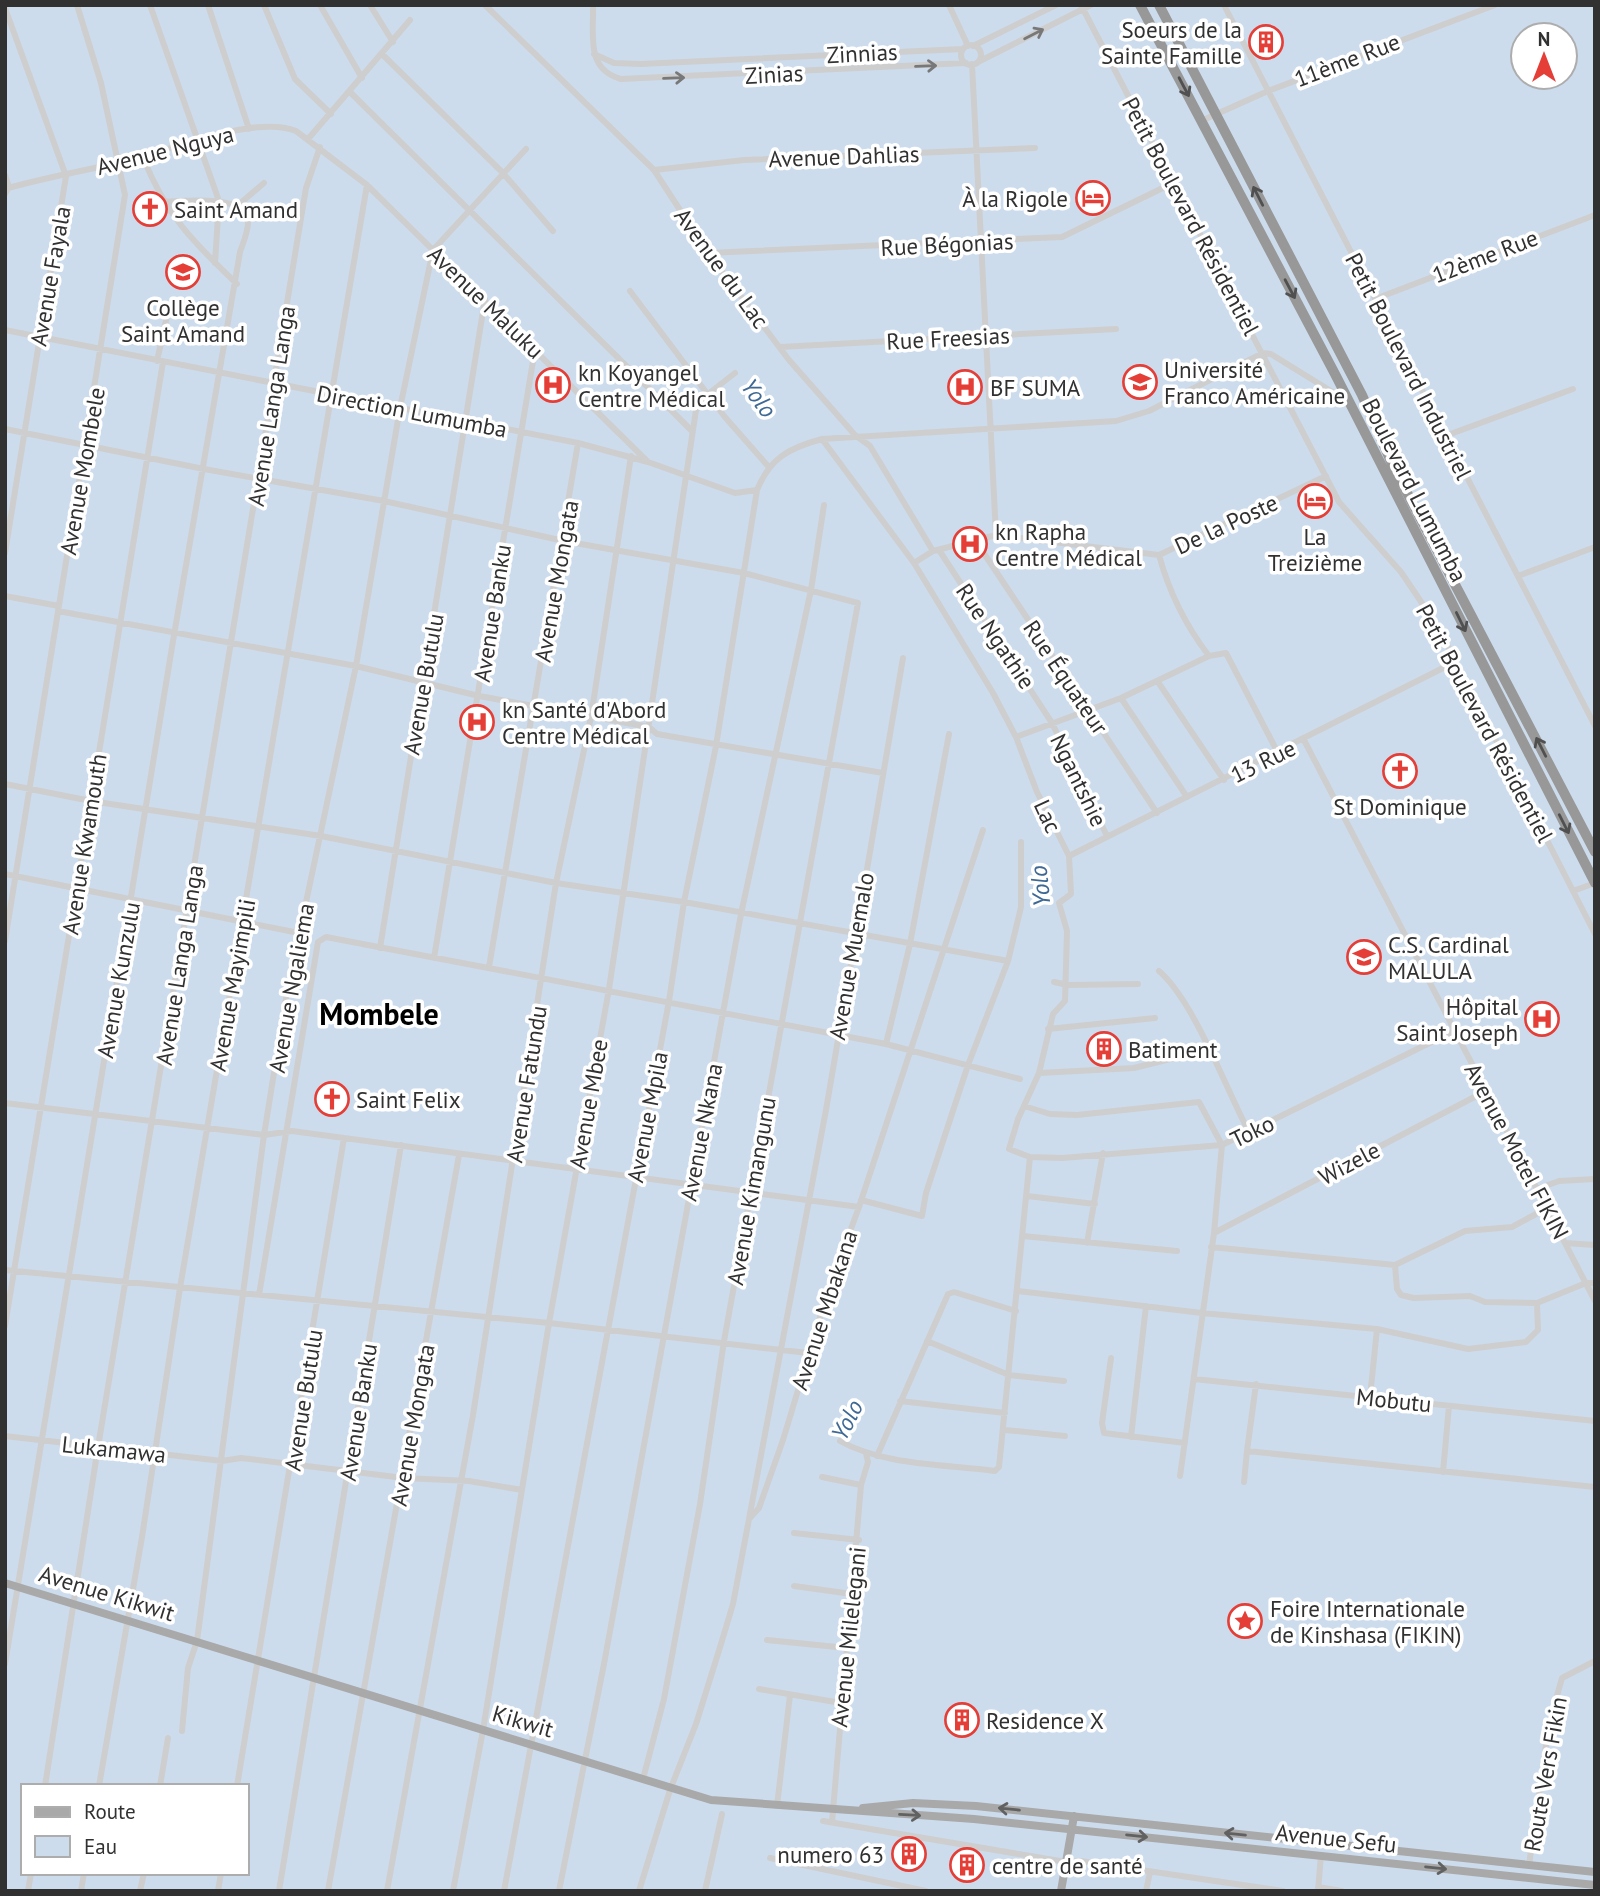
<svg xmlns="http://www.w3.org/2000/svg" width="1600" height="1896" font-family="'PT Sans',sans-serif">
<rect width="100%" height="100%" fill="#fff"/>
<path fill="#ccdced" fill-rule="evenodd" d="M 5,5 L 1595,5 L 1595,1891 L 5,1891 ZM 1523,35 L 1565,35 L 1565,77 L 1523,77 ZM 23,1786 L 247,1786 L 247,1873 L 23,1873 Z"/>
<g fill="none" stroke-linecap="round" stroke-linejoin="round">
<path stroke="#cecece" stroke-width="6" d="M 150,5 L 219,201 L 215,263
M 208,5 L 249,129
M 264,5 L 295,79 L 331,114
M 320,5 L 362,78
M 370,5 L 393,42
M 485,5 L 654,170 L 708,253 L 789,360 L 855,435 L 870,446 L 933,551
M 593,5 C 594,35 585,69 621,79 L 966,63
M 949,5 L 968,46
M 1081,5 L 1339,502 L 1401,572 L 1438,627 L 1595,934
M 1224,5 L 1595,726
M 5,8 L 66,176 L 5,553
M961 55a10 10 0 1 1 20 0a10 10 0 1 1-20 0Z
M 973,46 L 1056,5
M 594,54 L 614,63 L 641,64 L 963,49
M 383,55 L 502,172 L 553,231
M 978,62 L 1091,5
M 972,64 L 996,535
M 350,92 L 692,431
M 1201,121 L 1268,91 L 1495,5
M 308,139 L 410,20
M 143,157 C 165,214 193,242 237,284
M 654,170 L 744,160 L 1035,148
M 5,175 L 9,187 L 5,194
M 5,189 C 43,178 83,171 122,162 C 167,152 253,114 296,131 L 367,185 L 647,461
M 237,206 L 264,183
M 708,253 L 1062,237 L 1173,183
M 630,291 L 724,416 L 768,466
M 1375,299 L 1595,215
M 5,330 L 578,443 L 648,462 L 735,493 L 757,490 C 770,458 789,448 822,439 L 1116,421 L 1149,411 L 1263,353 L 1271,354 L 1347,401
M 780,347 L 1116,329
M 157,361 L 167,316
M 5,429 L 204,469 L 384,501 L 564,541 L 744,573 L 858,603 L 724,1341 L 700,1504 L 664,1699 L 643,1779
M 1445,436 L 1573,389
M 822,439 L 914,563 L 993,693 L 1016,737 L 1037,792 L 1069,856 L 1071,894 L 1059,903 L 1067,931 L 1065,1001 L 1053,1014 L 1039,1073 L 1018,1119 L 1009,1149 L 1030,1157 L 1062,1158 L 1222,1145 L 1454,1031
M 975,540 L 1157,813
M 939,550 L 1052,723 L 1107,836
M 1159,555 C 1169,592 1186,626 1209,656
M 914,563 L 933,551 L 996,535 L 1159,555 L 1326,476
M 1518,576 L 1595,547
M 5,596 L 59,606
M 58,611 L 356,666 L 479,696 L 649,727 L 657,734 L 883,773
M 1158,682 L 1224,780
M 1121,698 L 1187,797
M 1016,737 L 1121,698 L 1209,656 L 1226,653 L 1278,753
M 1304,740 L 1595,1301
M 5,784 L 91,801 L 321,836 L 556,883 L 684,902 L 1008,961
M 1069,856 L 1455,662
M 5,874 L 299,933
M 1573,891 L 1595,883
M 5,941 L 125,195 L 101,83 L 77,5
M 380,948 L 485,299
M 434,958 L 535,349
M 489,967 L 578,443
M 1159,971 C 1194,1001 1226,1089 1249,1132
M 1054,982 L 1068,985 L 1138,984
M 1048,1029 L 1155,1018
M 886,1044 L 910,944 L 949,734
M 1039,1073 L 1134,1068 L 1178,1057
M 5,1103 L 264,1135 L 292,1131 L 859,1207
M 1024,1106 L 1050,1114 L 1077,1115 L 1199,1102 L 1222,1145 L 1214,1233 L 1180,1476
M 1537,1189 L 1559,1181 L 1595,1179
M 1027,1196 L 1095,1204
M 861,1200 L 922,1216 L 926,1193 L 968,1065 L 1008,961 L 1021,907 L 1021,842
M 1547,1208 L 1512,1227 L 1465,1231 L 1395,1265 L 1397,1289 L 1401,1295 L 1414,1298 L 1470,1296 L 1485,1302 L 1537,1303 L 1586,1283 L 1595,1283
M 1214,1233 L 1484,1092
M 1023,1236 L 1177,1251
M 1087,1243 L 1103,1153
M 1565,1243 L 1595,1245
M 1211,1247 L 1395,1265
M 5,1270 L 549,1323 L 808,1353
M 1018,1291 L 1202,1313 L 1377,1329 L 1468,1349 L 1526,1342 L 1538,1330 L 1537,1303
M 259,1295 L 318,942 L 326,937 L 886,1044 L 1020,1079
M 5,1326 L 163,362
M 927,1341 L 1009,1375 L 1064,1381
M 1111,1358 L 1102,1423 L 1104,1433 L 1185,1443
M 1194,1379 L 1595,1421
M 1256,1384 L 1247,1451 L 1595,1487
M 1370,1397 L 1377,1329
M 900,1401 L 1005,1413
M 1005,1430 L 1065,1436
M 5,1436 L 222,1461 L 241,1458 L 404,1478 L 469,1481 L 522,1490
M 1131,1437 L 1146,1306
M 840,1441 C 885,1466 945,1464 995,1471 L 999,1467 L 1030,1157
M 877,1456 L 948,1294 L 954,1292 L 1016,1311
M 1443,1472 L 1449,1406
M 822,1477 L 861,1485
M 1244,1482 L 1247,1451
M 749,1519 L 826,1110 L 903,658
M 794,1533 L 859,1540
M 794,1586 L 852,1594
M 767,1640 L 847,1648
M 5,1664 L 174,635 L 240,252 C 243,243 249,230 248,220 C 246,194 181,201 162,202
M 759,1689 L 841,1703
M 182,1731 L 188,1668 L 197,1641 L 264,1135 L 287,992 L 356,666 L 400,408 L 433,250 L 526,149
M 45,1786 L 98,1447 L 306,188 L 320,147
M 99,1786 L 142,1537 L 180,1288 L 367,185
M 160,1786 L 168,1738
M 237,1786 L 344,1138
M 777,1806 L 790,1695
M 823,1821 L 1066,1862 L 1080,1861 L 1283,1891
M 832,1822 L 861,1485 L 868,1462 L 866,1453
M 770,1858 L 926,1891
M 1529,1865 L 1549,1724 L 1562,1678 L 1595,1661
M 1318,1887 L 1342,1891
M 28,1891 L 31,1873
M 81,1891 L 84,1873
M 140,1891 L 144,1873
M 218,1891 L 221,1873
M 279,1891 L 401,1145
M 328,1891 L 459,1155
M 387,1891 L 473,1415 L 556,883 L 591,717 L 631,456
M 453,1891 L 483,1730 L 549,1323 L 609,989 L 696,410 L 708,394 L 735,373
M 504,1891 L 669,1001 L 684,902 L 716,746 L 757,490
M 559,1891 L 604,1664 L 741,914 L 811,590 L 824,505
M 639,1891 L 670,1790 L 696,1724 L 721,1644 L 733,1604 L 749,1519 L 759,1508 L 783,1440 L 827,1294 L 859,1207 L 983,830
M 705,1891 L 722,1814
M 1146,1891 L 1150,1872
M 1318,1891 L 1321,1855"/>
<path stroke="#a9a9a9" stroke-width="8" d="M 5,1583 L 711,1800 L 974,1819 L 1595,1885
M 863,1808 L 913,1803 L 976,1806 L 1595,1872
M 1061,1891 L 1074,1816"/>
<path stroke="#989898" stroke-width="10" d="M 1140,5 L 1335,374 L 1595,883
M 1159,5 L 1362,395 L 1393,466 L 1595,852"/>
</g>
<defs><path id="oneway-shaft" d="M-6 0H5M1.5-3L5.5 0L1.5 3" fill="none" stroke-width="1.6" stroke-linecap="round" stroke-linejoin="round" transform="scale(1.75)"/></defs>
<g stroke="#787878">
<use href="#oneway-shaft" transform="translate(1034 34) rotate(-27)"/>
<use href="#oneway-shaft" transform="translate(926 66) rotate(-2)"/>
<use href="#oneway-shaft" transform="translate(674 78) rotate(-2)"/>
</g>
<g stroke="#505050">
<use href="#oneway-shaft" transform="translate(1184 87) rotate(62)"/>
<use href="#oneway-shaft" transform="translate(1258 196) rotate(-117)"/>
<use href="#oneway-shaft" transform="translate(1290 289) rotate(62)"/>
<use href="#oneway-shaft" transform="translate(1461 622) rotate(64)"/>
<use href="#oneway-shaft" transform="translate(1541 747) rotate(-117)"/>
<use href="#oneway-shaft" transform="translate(1564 824) rotate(63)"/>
</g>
<g stroke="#616161">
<use href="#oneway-shaft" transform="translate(1009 1809) rotate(-174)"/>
<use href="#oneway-shaft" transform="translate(910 1815) rotate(3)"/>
<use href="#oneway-shaft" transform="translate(1235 1834) rotate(-174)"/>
<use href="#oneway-shaft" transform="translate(1137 1836) rotate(6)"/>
<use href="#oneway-shaft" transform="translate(1436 1868) rotate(6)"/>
</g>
<defs>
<g id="building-ring" transform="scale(1.75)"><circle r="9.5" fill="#fff" stroke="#e43e37" stroke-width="1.5"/><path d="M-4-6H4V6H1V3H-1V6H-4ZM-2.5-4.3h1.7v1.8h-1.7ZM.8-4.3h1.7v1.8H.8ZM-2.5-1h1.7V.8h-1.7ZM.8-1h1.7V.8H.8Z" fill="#e43e37"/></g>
<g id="hotel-ring" transform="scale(1.75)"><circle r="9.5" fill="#fff" stroke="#e43e37" stroke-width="1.5"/><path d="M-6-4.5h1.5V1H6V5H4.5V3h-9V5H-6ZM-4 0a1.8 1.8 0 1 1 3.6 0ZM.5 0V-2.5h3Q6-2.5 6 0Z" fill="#e43e37"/></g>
<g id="church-ring" transform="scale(1.75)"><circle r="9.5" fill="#fff" stroke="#e43e37" stroke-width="1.5"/><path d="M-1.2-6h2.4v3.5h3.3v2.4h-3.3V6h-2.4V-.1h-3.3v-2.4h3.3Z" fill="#e43e37"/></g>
<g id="school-ring" transform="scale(1.75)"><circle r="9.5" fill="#fff" stroke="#e43e37" stroke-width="1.5"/><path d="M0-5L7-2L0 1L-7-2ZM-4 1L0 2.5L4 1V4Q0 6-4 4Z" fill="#e43e37"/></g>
<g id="university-ring" transform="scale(1.75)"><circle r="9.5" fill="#fff" stroke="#e43e37" stroke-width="1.5"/><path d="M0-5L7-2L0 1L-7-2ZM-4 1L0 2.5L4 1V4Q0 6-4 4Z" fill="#e43e37"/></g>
<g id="hospital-ring" transform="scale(1.75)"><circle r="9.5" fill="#fff" stroke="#e43e37" stroke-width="1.5"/><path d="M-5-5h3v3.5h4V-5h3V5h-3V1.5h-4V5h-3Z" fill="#e43e37"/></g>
<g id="sight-ring" transform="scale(1.75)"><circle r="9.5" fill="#fff" stroke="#e43e37" stroke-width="1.5"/><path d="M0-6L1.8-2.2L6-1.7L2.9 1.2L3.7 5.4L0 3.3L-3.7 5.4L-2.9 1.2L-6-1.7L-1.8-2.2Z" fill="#e43e37"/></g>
</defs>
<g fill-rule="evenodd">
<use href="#building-ring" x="1266" y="42"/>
<use href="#hotel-ring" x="1093" y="198"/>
<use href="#church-ring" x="150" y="209"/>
<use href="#school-ring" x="183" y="272"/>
<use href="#university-ring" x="1140" y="382"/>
<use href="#hospital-ring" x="553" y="385"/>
<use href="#hospital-ring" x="965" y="387"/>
<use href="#hotel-ring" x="1315" y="501"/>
<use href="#hospital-ring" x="970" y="544"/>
<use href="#hospital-ring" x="477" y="722"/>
<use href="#church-ring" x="1400" y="771"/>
<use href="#school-ring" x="1364" y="957"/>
<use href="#hospital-ring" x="1542" y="1019"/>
<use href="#building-ring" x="1104" y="1049"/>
<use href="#church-ring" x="332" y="1099"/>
<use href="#sight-ring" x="1245" y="1621"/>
<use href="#building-ring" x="962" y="1720"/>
<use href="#building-ring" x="909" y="1854"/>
<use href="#building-ring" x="967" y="1865"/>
</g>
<g text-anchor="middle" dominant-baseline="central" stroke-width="7" stroke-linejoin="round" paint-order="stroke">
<g font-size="23" fill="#313131" stroke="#fff" text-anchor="start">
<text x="1242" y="29" text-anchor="end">Soeurs de la<tspan x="1242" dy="26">Sainte Famille</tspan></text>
<text x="1068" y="198" text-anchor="end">À la Rigole</text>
<text x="174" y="209">Saint Amand</text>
<text x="183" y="307" text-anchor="middle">Collège<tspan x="183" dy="26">Saint Amand</tspan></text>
<text x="1164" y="369">Université<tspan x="1164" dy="26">Franco Américaine</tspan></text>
<text x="578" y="372">kn Koyangel<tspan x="578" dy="26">Centre Médical</tspan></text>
<text x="990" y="387">BF SUMA</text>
<text x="995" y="531">kn Rapha<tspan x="995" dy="26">Centre Médical</tspan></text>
<text x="1315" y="536" text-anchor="middle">La<tspan x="1315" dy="26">Treizième</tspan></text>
<text x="502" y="709">kn Santé d'Abord<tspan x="502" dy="26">Centre Médical</tspan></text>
<text x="1400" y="806" text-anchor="middle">St Dominique</text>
<text x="1388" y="944">C.S. Cardinal<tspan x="1388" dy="26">MALULA</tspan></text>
<text x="1518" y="1006" text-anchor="end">Hôpital<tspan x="1518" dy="26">Saint Joseph</tspan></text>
<text x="1128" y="1049">Batiment</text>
<text x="356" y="1099">Saint Felix</text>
<text x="1270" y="1608">Foire Internationale<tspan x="1270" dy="26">de Kinshasa (FIKIN)</tspan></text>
<text x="986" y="1720">Residence X</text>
<text x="884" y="1854" text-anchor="end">numero 63</text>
<text x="992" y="1865">centre de santé</text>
</g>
<g font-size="23" fill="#313131" stroke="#fff">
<text transform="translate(862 53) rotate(-3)">Zinnias</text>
<text transform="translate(1347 60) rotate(-21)">11ème Rue</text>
<text transform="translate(774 74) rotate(-3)">Zinias</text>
<text transform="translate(165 150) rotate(-14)">Avenue Nguya</text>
<text transform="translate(844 156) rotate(-2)">Avenue Dahlias</text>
<text transform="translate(1191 216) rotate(62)">Petit Boulevard Résidentiel</text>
<text transform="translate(947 244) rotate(-3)">Rue Bégonias</text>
<text transform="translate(1485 256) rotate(-21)">12ème Rue</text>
<text transform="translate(722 268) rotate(54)">Avenue du Lac</text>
<text transform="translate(50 276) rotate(-80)">Avenue Fayala</text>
<text transform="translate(486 302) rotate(44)">Avenue Maluku</text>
<text transform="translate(948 338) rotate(-3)">Rue Freesias</text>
<text transform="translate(1409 366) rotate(63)">Petit Boulevard Industriel</text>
<text transform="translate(271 406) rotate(-81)">Avenue Langa Langa</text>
<text transform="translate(412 411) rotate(11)">Direction Lumumba</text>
<text transform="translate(82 471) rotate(-80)">Avenue Mombele</text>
<text transform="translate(1415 490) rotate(63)">Boulevard Lumumba</text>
<text transform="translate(1226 524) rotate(-25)">De la Poste</text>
<text transform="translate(556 581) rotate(-80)">Avenue Mongata</text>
<text transform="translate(492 613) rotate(-81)">Avenue Banku</text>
<text transform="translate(996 636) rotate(56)">Rue Ngathie</text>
<text transform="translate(1066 677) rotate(56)">Rue Équateur</text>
<text transform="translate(423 684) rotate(-80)">Avenue Butulu</text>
<text transform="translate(1485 723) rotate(62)">Petit Boulevard Résidentiel</text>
<text transform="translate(1263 761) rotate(-26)">13 Rue</text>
<text transform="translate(1079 780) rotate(64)">Ngantshie</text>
<text transform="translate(1048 816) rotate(65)">Lac</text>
<text transform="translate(84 844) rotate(-81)">Avenue Kwamouth</text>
<text transform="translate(851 956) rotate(-80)">Avenue Muemalo</text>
<text transform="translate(179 965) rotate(-81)">Avenue Langa Langa</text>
<text transform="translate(118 980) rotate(-80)">Avenue Kunzulu</text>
<text transform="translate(232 985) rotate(-80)">Avenue Mayimpili</text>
<text transform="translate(291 988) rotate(-80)">Avenue Ngaliema</text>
<text transform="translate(526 1084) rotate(-81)">Avenue Fatundu</text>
<text transform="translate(588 1104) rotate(-80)">Avenue Mbee</text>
<text transform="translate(647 1117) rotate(-79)">Avenue Mpila</text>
<text transform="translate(1252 1131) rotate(-26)">Toko</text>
<text transform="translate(701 1132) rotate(-79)">Avenue Nkana</text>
<text transform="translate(1517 1151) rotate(62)">Avenue Motel FIKIN</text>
<text transform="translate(1349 1163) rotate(-28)">Wizele</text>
<text transform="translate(751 1191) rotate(-80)">Avenue Kimangunu</text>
<text transform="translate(824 1310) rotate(-72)">Avenue Mbakana</text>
<text transform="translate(303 1400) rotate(-81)">Avenue Butulu</text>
<text transform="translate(1394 1400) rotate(6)">Mobutu</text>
<text transform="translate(358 1412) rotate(-81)">Avenue Banku</text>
<text transform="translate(412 1425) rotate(-80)">Avenue Mongata</text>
<text transform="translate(114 1449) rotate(6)">Lukamawa</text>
<text transform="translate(107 1593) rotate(17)">Avenue Kikwit</text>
<text transform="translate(848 1637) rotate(-84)">Avenue Milelegani</text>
<text transform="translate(523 1721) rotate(16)">Kikwit</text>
<text transform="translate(1545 1774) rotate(-80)">Route Vers Fikin</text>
<text transform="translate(1336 1838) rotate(6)">Avenue Sefu</text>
</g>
<g font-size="24" font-style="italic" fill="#3f6994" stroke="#fff">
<text transform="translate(759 398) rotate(54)">Yolo</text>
<text transform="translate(1040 886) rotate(-96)">Yolo</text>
<text transform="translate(847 1420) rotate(-63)">Yolo</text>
</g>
<g font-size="30" font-weight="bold" fill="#000" stroke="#fff">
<text x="379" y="1013">Mombele</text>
</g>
</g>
<rect width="1600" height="1896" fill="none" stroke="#313131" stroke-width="14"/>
<rect x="21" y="1784" width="228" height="91" fill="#ffffff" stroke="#adadad" stroke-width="2"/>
<rect x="35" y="1807" width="35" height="10" fill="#a9a9a9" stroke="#adadad" stroke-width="2"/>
<text x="84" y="1819" font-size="21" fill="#313131">Route</text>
<rect x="35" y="1836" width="35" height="21" fill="#ccdced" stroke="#adadad" stroke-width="2"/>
<text x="84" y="1854" font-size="21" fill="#313131">Eau</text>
<g transform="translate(1544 56)"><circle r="33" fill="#ffffff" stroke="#adadad" stroke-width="2"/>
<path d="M0-5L12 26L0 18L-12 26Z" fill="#e43e37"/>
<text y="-10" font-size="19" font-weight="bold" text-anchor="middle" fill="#313131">N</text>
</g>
</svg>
